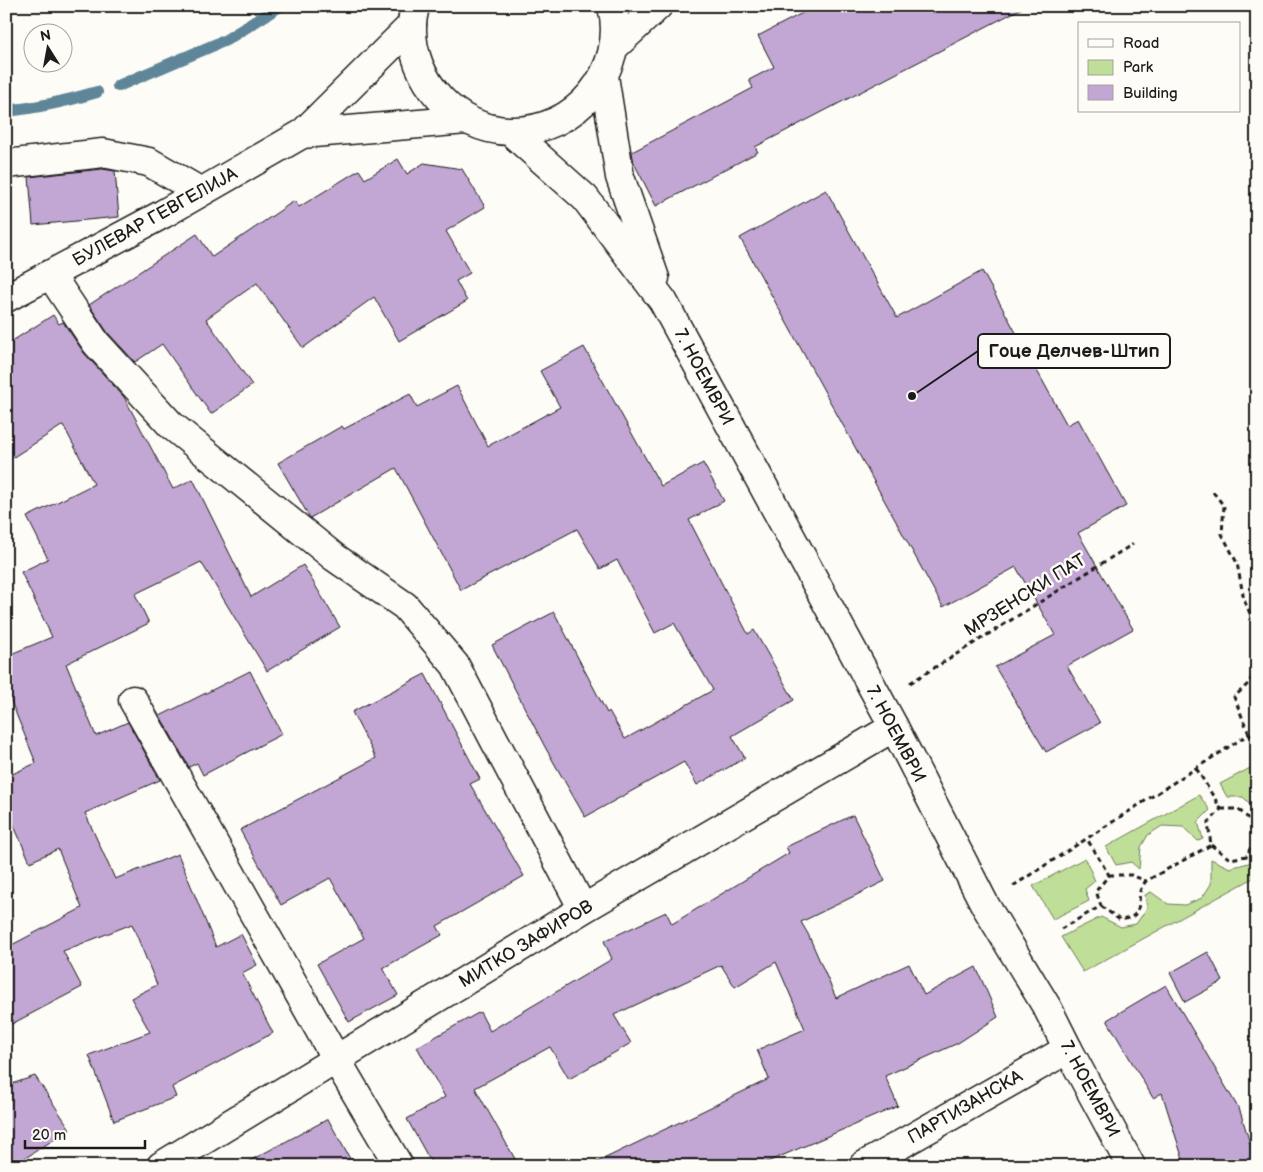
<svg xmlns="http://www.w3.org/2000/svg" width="1263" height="1172" font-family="'Balsamiq Sans',sans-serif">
<rect width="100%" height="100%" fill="#fdfcf7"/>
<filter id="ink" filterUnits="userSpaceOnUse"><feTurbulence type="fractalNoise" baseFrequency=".02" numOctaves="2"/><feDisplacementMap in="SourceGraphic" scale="10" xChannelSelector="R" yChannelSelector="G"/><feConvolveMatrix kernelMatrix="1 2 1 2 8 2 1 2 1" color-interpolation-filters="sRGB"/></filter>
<g filter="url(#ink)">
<path fill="#bfde97" stroke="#6e7d5a" d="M 1256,765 L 1257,808 L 1255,809 L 1243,797 L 1227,797 L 1220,784 Z
M 1199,795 L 1210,810 L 1198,822 L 1203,839 L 1198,841 L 1183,827 L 1162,826 L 1148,835 L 1141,847 L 1139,869 L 1131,862 L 1116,865 L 1106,847 Z
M 1257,855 L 1257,876 L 1083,972 L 1061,937 L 1101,917 L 1121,927 L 1136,924 L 1147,908 L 1145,895 L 1151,892 L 1168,904 L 1185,905 L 1202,898 L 1211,884 L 1211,859 L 1230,868 L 1252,862 Z
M 1085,858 L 1095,881 L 1085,889 L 1089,901 L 1053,919 L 1033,886 Z"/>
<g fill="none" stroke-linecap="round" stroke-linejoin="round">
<path stroke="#5e8698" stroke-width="12" d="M 118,86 L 226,40 L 280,6
M 6,111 C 37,108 67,101 97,92"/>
</g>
<path fill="#c2a6d3" stroke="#1c1c1c" d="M 816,6 L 1026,6 L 755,147 L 758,152 L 656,206 L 634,163 L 632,152 L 753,88 L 749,80 L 774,67 L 758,36 Z
M 398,159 L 407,174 L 424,163 L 462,169 L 485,207 L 446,231 L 470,273 L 456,281 L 467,301 L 399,341 L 374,297 L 303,348 L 257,283 L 206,319 L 252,385 L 211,414 L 162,344 L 135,362 L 108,333 L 89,305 L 197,234 L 212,257 L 294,201 L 299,207 L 359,170 L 365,179 Z
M 102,169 L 115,171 L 119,217 L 33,225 L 29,177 Z
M 826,190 L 897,318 L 982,271 L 1067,425 L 1078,419 L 1126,506 L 1078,533 L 1133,629 L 1067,666 L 1100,723 L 1046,752 L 995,667 L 1055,635 L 1016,567 L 943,607 L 740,238 Z
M 53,315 L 59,324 L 63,322 L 84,353 L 124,397 L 173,489 L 193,479 L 251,597 L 303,565 L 340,627 L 267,671 L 201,562 L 135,594 L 149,623 L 66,664 L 96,736 L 128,722 L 160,780 L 85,813 L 115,879 L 178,854 L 216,947 L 241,934 L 257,965 L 242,973 L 273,1033 L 172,1087 L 176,1097 L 114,1121 L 89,1055 L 150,1032 L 131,998 L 157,985 L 132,924 L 63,951 L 82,987 L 6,1027 L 6,948 L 82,908 L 58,849 L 30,862 L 6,808 L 6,777 L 36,763 L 6,689 L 6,656 L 52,637 L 21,572 L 48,559 L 27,517 L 94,484 L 63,425 L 6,462 L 6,345 Z
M 584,347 L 661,486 L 703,463 L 724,501 L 689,520 L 748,634 L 754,630 L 794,700 L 732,736 L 745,758 L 697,785 L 684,762 L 585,817 L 545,747 L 492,645 L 554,612 L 607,713 L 609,711 L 625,739 L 713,690 L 674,623 L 655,633 L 617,560 L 600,569 L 577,529 L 461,590 L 396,468 L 310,518 L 278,463 L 342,426 L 344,429 L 410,394 L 417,407 L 457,386 L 488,446 L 560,407 L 540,371 Z
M 250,671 L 282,734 L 203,775 L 197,763 L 189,767 L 160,716 Z
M 425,674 L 480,779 L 470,784 L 524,876 L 437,926 L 442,935 L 383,968 L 398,995 L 349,1022 L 317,964 L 364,938 L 330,878 L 281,905 L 240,830 L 376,758 L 352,712 Z
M 853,815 L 885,881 L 801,922 L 808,934 L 836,998 L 909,964 L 924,995 L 976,967 L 998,1017 L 958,1043 L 885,1076 L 898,1106 L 758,1166 L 589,1166 L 769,1079 L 757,1050 L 805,1029 L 776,962 L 735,987 L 721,965 L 614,1015 L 631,1043 L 569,1079 L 550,1047 L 475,1088 L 519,1166 L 433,1166 L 407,1119 L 445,1097 L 417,1047 L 480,1012 L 490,1031 L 612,959 L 604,941 L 666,912 L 672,924 L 789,853 L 786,847 Z
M 1208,952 L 1223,981 L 1185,1002 L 1170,973 Z
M 1166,985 L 1240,1111 L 1257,1166 L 1185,1166 L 1162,1093 L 1153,1098 L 1107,1020 Z
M 35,1076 L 70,1129 L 13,1166 L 6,1166 L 6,1086 Z
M 328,1119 L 354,1166 L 240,1166 Z"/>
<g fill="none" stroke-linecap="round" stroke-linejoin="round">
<g stroke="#1c1c1c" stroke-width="31">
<path id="street" d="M 302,134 L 466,120
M 6,164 L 103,153 L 149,162 L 201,192
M 50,274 L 96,343 L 171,425 L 334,557 L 405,606 L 455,665 L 583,909
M 6,298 L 163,214 L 302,134 L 412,25
M 133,700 L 336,1059 L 399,1166
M 161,1166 L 583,909 L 894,727
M 863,1166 L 1068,1049"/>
</g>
<g stroke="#1c1c1c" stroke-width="31">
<path id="secondary" d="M 415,6 C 414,12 412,19 412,25 C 410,79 455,130 510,131 C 576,133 628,70 612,6
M 614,47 L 658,6
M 604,76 L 620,177 L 655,278
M 510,131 L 585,198 L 663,301 L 894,727 L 985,905 L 1048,1009 L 1068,1049 L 1131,1166"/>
</g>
<path stroke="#1c1c1c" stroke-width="3" stroke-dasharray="5 4" stroke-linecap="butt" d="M 1213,492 L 1224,506 L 1222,534 L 1237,563 L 1244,600 L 1257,629
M 910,683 L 1133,544
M 1249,734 L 1234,697 L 1249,683 L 1257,667
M 1221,809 L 1238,809 L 1248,818 L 1257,818
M 1211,845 L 1230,859 L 1247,856 L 1257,832
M 1109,875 L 1131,875 L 1146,881
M 1013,886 L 1249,734 L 1257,745
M 1101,906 L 1120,920 C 1141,917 1138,909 1140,892 C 1140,889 1143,885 1146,881 L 1211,845 L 1208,823 L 1221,809 L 1196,768
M 1061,929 L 1101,906 L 1096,891 L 1109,875 L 1087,839"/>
<use href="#street" stroke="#fdfcf7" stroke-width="28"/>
<use href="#secondary" stroke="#fdfcf7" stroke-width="28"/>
</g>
</g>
<g text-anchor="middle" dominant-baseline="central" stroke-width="5" stroke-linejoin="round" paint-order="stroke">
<g font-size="18" fill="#1c1c1c" stroke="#fdfcf7">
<text transform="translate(155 217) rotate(-29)">БУЛЕВАР ГЕВГЕЛИЈА</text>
<text transform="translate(704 377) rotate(62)">7. НОЕМВРИ</text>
<text transform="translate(1025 595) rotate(-32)">МРЗЕНСКИ ПАТ</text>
<text transform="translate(896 734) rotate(62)">7. НОЕМВРИ</text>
<text transform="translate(526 944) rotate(-31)">МИТКО ЗАФИРОВ</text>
<text transform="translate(1090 1089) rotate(62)">7. НОЕМВРИ</text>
<text transform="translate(965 1107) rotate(-30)">ПАРТИЗАНСКА</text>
</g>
</g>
<path fill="none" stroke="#1c1c1c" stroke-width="2" d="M912 396L978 351"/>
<circle fill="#1c1c1c" stroke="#fdfcf7" stroke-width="2" cx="912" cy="396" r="5"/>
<rect fill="#fdfcf7" stroke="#1c1c1c" stroke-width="2" x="978" y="334" width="192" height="34" rx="5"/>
<g font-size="19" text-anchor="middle" font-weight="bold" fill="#1c1c1c">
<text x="1074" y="357">Гоце Делчев-Штип</text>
</g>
<rect width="1263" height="1172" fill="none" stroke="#fdfcf7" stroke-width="25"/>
<rect x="12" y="12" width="1238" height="1147" fill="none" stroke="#1c1c1c" stroke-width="2" filter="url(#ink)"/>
<rect x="1078" y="22" width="162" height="90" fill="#fdfcf7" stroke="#a3a29f"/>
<rect x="1088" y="39" width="25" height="8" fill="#fdfcf7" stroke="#a3a29f"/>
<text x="1123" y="48" font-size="15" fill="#1c1c1c">Road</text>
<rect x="1088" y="60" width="25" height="15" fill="#bfde97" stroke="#a3a29f"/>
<text x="1123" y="72" font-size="15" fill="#1c1c1c">Park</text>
<rect x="1088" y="85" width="25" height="15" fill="#c2a6d3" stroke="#a3a29f"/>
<text x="1123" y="98" font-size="15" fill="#1c1c1c">Building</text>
<g transform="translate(48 48) rotate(349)"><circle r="24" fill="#fdfcf7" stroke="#a3a29f"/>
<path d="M0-4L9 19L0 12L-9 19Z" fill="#1c1c1c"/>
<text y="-8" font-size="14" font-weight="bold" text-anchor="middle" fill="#1c1c1c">N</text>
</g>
<path d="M25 1140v8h120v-8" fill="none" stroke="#1c1c1c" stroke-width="2.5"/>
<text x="32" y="1140" font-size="15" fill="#1c1c1c" stroke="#fdfcf7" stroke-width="4" paint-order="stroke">20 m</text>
</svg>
